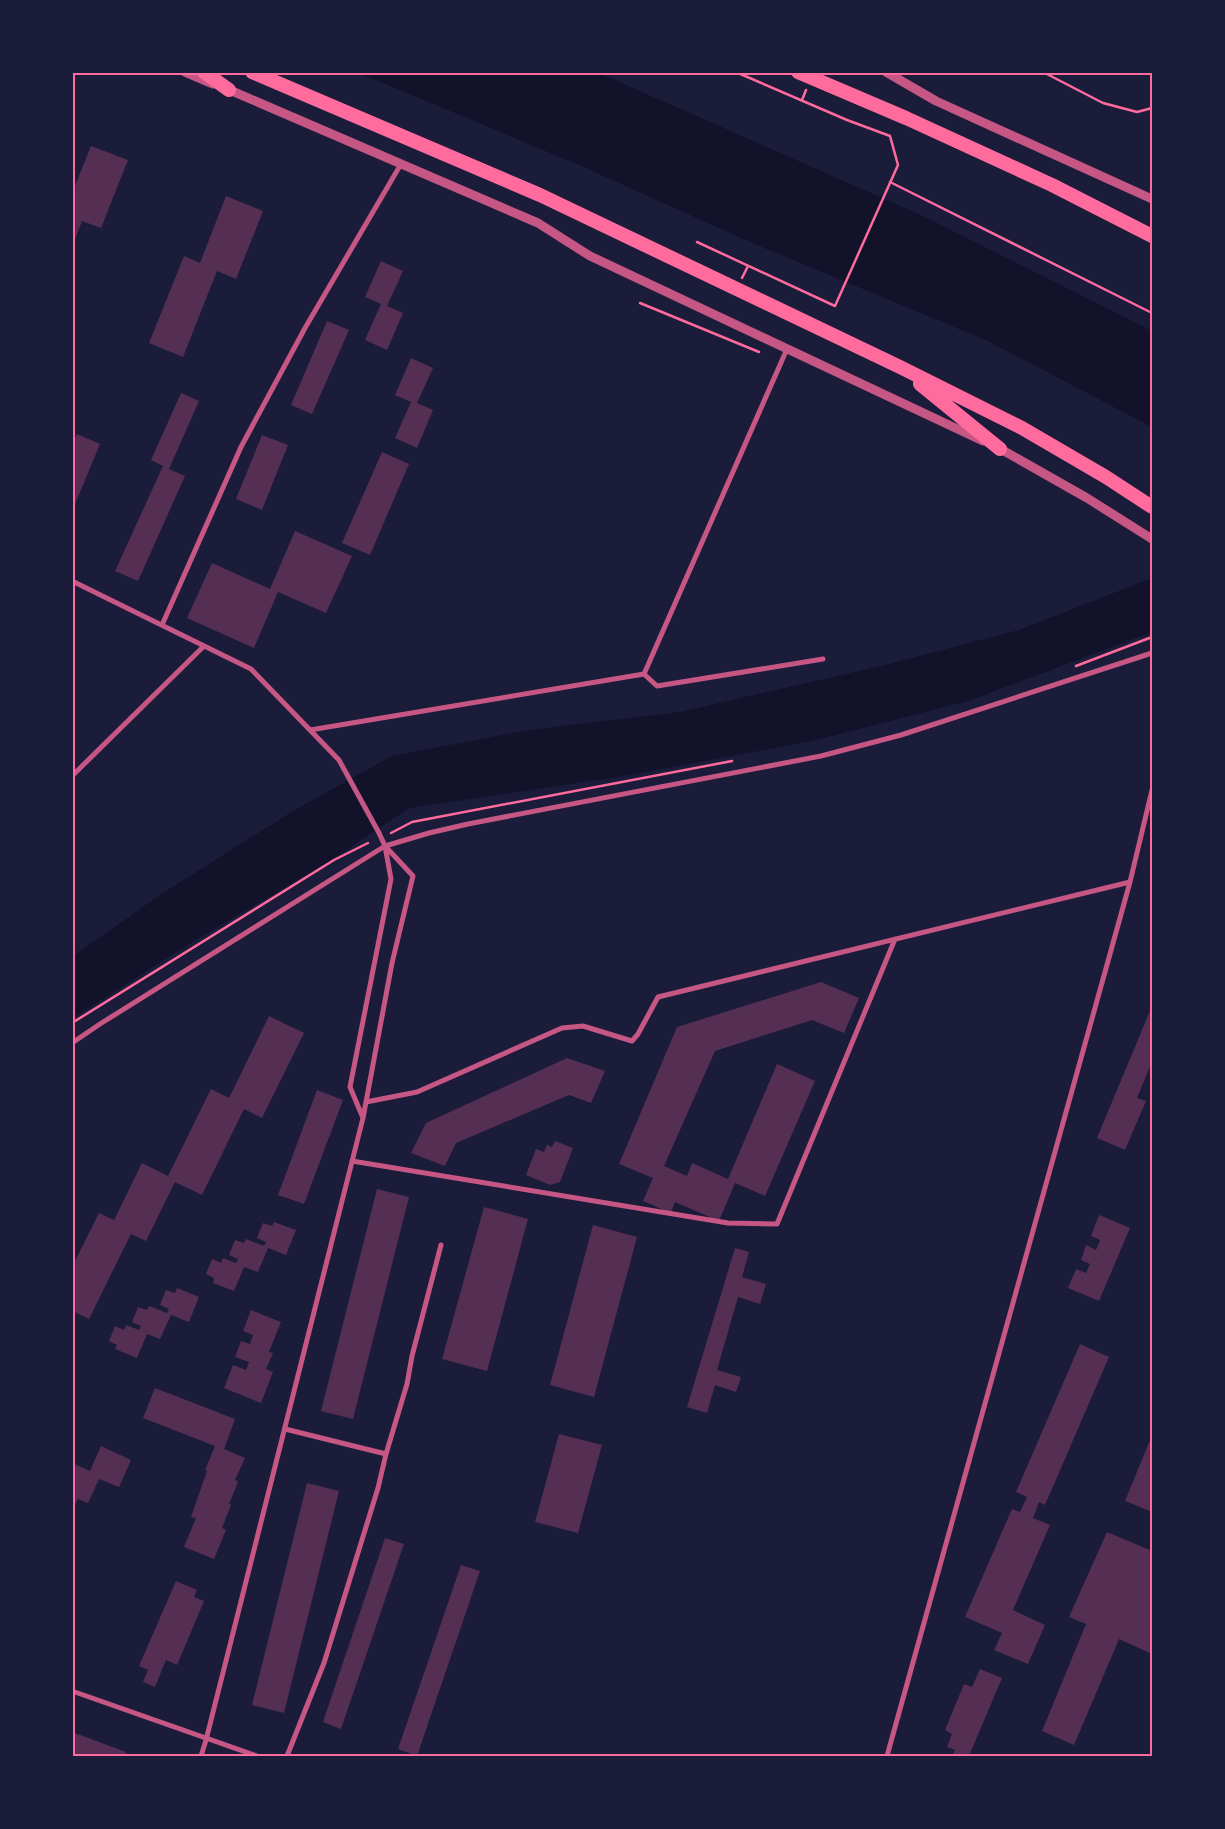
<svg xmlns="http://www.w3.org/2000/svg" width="1225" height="1829" font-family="Raleway,sans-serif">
<rect width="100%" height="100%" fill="#1b1b3a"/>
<path fill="#12122b" d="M 359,73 L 599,73 L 923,216 L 1152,331 L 1152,427 L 988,341 L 750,242 L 577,164 Z
M 1152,578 L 1152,632 L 968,701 L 812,741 L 623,776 L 409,808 L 333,859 L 192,942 L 73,1018 L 72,957 L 160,895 L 293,811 L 392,756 L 529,730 L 680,712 L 881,666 L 1019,630 Z"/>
<path fill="#542f53" d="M 91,146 L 128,160 L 101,228 L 82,221 L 73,245 L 72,193 Z
M 226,196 L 263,211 L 236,279 L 217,271 L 183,357 L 149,343 L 184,256 L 200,263 Z
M 381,261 L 403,271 L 387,306 L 403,313 L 387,350 L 365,340 L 381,304 L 365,297 Z
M 327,321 L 349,330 L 312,414 L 291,405 Z
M 411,358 L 433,368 L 417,403 L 433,410 L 417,448 L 395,438 L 411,402 L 395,395 Z
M 181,393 L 199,401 L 169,469 L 185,476 L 138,581 L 115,571 L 163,466 L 151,460 Z
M 77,434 L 100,444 L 73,509 L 72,444 Z
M 262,435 L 288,445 L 262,510 L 236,499 Z
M 382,452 L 409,464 L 370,555 L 342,543 Z
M 295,531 L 352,556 L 326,613 L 278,592 L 254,648 L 187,618 L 212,563 L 270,589 Z
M 821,982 L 859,998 L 844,1033 L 812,1020 L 715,1051 L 664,1166 L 687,1176 L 692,1163 L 728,1179 L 777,1064 L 815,1081 L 765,1196 L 735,1183 L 719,1221 L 675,1202 L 671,1213 L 643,1201 L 653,1178 L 619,1164 L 677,1027 Z
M 1152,1006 L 1152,1062 L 1137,1098 L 1146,1101 L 1125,1150 L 1097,1138 Z
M 269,1016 L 304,1033 L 262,1118 L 244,1109 L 202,1195 L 175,1182 L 146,1241 L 131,1234 L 89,1319 L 72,1311 L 72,1267 L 99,1213 L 114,1220 L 142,1163 L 168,1176 L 211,1089 L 229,1098 Z
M 567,1058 L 605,1071 L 591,1103 L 569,1095 L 456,1143 L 445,1166 L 411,1153 L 426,1123 Z
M 317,1090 L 343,1100 L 304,1204 L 278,1195 Z
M 555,1141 L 573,1148 L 560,1182 L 550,1185 L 526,1175 L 536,1149 L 544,1152 L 547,1145 L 552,1147 Z
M 377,1189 L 409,1197 L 353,1419 L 321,1411 Z
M 484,1207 L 528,1219 L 487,1371 L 442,1359 Z
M 1099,1215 L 1130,1228 L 1099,1301 L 1068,1288 L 1076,1269 L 1086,1273 L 1090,1264 L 1081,1260 L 1086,1245 L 1096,1250 L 1100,1240 L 1091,1236 Z
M 274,1222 L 296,1230 L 286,1255 L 268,1248 L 258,1272 L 244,1267 L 234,1291 L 213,1283 L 214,1278 L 206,1274 L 212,1259 L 221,1263 L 223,1258 L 236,1263 L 238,1259 L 229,1255 L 235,1240 L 244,1243 L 246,1239 L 264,1246 L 266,1242 L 257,1238 L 263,1223 L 272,1226 Z
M 593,1225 L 637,1237 L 594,1397 L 550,1385 Z
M 735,1248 L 749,1252 L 742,1277 L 766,1284 L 760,1304 L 738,1297 L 717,1370 L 741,1377 L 736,1392 L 715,1385 L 707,1413 L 687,1407 Z
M 177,1288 L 199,1297 L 189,1322 L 171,1315 L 160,1339 L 147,1334 L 137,1358 L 115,1349 L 117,1345 L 109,1341 L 115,1326 L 124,1330 L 126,1325 L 139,1330 L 141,1326 L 132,1322 L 138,1307 L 147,1310 L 149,1306 L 167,1313 L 169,1309 L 160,1305 L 166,1290 L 175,1293 Z
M 251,1310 L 281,1322 L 269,1352 L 273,1353 L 266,1369 L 273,1372 L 261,1403 L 224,1388 L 233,1365 L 246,1370 L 249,1362 L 235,1357 L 241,1341 L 250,1344 L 253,1335 L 243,1331 Z
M 1080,1344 L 1109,1357 L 1045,1505 L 1039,1502 L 1033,1518 L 1050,1525 L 1013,1610 L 1045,1625 L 1028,1664 L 994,1650 L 1002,1633 L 965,1617 L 1012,1509 L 1020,1512 L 1027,1497 L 1016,1492 Z
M 155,1388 L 235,1419 L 224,1449 L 245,1458 L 235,1480 L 238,1482 L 229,1504 L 231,1505 L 222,1528 L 226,1530 L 214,1559 L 184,1547 L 196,1518 L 191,1517 L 207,1471 L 205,1470 L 215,1446 L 143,1418 Z
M 559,1434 L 602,1445 L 578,1533 L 535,1522 Z
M 1152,1435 L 1152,1512 L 1125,1501 Z
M 101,1446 L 131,1460 L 119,1487 L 99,1479 L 88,1503 L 78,1499 L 72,1511 L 72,1463 L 90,1471 Z
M 307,1483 L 339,1491 L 284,1713 L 252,1705 Z
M 1107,1532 L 1152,1551 L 1152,1654 L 1119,1639 L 1074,1745 L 1042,1731 L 1086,1624 L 1069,1617 Z
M 385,1538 L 404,1544 L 341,1729 L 323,1722 Z
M 461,1565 L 480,1571 L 417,1756 L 398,1749 Z
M 176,1581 L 197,1590 L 194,1597 L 204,1601 L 177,1665 L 166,1660 L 155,1687 L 143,1682 L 148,1670 L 139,1666 Z
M 980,1669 L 1002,1678 L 969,1756 L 952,1756 L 955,1750 L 947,1747 L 952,1734 L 945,1730 L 964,1684 L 972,1687 Z
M 72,1732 L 126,1752 L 125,1756 L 72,1756 Z"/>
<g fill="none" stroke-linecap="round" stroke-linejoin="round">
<path stroke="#ff6b9d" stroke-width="2.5" d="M 1043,72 L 1103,103 L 1137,112 L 1152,108
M 802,100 L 806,90
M 890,182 L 1152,313
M 697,242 L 835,306 L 898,165 L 890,136 L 847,120 L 738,73
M 742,278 L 748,266
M 640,303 L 759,352
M 1076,666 L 1152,637
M 391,833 L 412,822 L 732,761
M 72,1023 L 334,860 L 368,843"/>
<path stroke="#c65784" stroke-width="5" d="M 72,581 L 251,669 L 339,760 L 379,833 L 385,846 L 391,879 L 350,1087 L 363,1118
M 162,625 L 241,447 L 305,328 L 401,164
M 644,674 L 657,686 L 823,659
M 310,730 L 644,674 L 787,349
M 72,776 L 204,646
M 72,1043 L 100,1024 L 385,846 L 429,833 L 468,824 L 821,756 L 901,735 L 1152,653
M 366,1102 L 417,1092 L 562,1028 L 583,1026 L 632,1041 L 638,1034 L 658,997 L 1130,882
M 352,1161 L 728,1223 L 777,1224 L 895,939
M 285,1429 L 386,1454
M 72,1691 L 257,1756
M 201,1756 L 206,1740 L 363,1118 L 392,963 L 413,876 L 385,846
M 287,1756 L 324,1663 L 378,1488 L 386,1454 L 407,1384 L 412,1356 L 441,1245
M 887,1756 L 1130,882 L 1152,790"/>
<path stroke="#c65784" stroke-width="9" d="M 185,72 L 213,84
M 886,72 L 936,101 L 1152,199
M 225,88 L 538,223 L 590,256 L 983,441
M 997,447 L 1087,498 L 1152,539"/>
<path stroke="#ff6b9d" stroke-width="14" d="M 204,72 L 229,90
M 252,72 L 540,195 L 900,367 L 1022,428 L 1106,477 L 1152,507
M 798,72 L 906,118 L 1052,185 L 1152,236
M 920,384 L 1000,449"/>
</g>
<rect width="1225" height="1829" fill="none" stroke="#1b1b3a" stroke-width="148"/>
<rect x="74" y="74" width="1077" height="1681" fill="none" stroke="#ff6b9d" stroke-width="2"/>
</svg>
